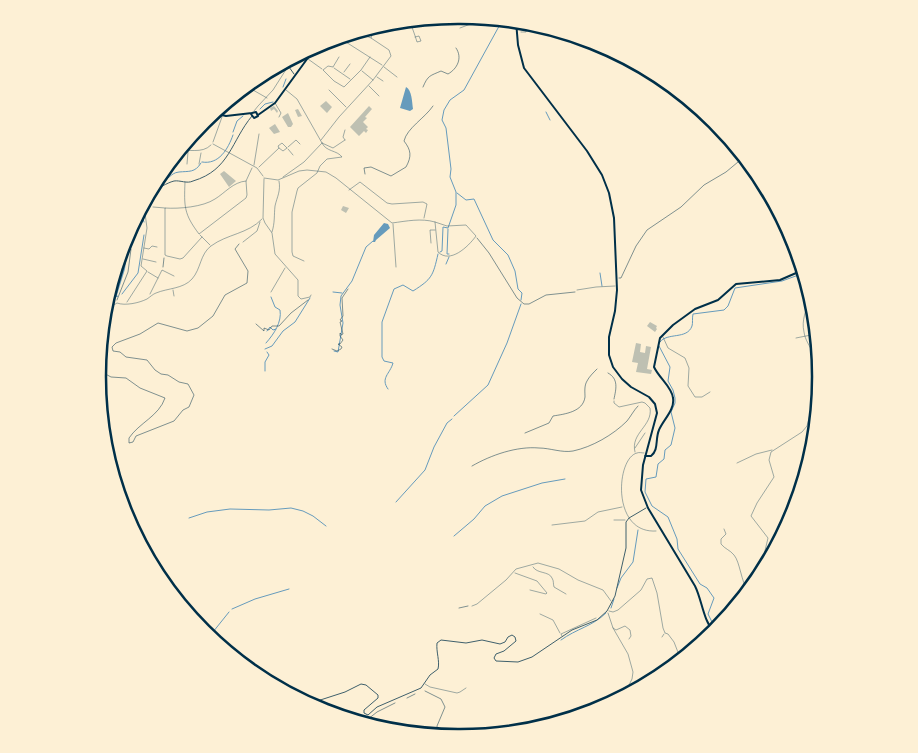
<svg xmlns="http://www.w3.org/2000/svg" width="918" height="753" font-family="Cabin,sans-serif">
<rect width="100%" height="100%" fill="#fdf0d5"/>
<path fill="#669bbc" d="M 406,87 C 412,90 412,102 413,109 L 410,111 L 400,108 Z
M 384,223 L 388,224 L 390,228 L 376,240 L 375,242 L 373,242 L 374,235 Z
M 131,227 L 125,269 L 117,295 L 118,297 L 112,297 L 104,306 L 109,296 L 116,293 L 117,283 L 124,266 Z"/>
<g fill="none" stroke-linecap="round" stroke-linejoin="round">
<path stroke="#669bbc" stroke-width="1" d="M 288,60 L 289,66
M 283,87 L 286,79
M 260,109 L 265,104 L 273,102
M 546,112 L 550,120
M 233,132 L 237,121 L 243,116
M 202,162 C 219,165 228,149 233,135
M 156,181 C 171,181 169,173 179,172 C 189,171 195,173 201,163
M 457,193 L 466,200 L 474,199 L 493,240 L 508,255 L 515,271 L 518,289 L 522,293 L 521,300
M 143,212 L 145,201
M 143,219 L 144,222
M 448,229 L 447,254 L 449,254
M 440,252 L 442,251 L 443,227 L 448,228 L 456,205 L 456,192 L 450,177 L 451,169 L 446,128 L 442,120 L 444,110 L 450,100 L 464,90 L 503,19
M 446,264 L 449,257
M 600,273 L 602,286
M 333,292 L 342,293
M 122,294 L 138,273 L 144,235
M 267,331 L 270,327 L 273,330 L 276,329
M 660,342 C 667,332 687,340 692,326 C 693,323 692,318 693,314 L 724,310 L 728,306 L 735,288 L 782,281 L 804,273
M 266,343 C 274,334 282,322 280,310 L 275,307 L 271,297
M 659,346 L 670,367 L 668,381 L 673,390 L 675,398 L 675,403 L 671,412 L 675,428 L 671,445 L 665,450 L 664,459 L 658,464 L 656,477 L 646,479 L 645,492 L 652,506 L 668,517 L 677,539 L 678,549 L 700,584 L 707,588 L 714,598 L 708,614 L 716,630
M 265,349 L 272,346 L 283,331 L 295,322 L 310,298
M 334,351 L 338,352 L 343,323 L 340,305 L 341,296 L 352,281 L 366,247 L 373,241
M 265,371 L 265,362 L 269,355 L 267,352
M 388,389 C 380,378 390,374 393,363 L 384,361 L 382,357 L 382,322 L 394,289 L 403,285 L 413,291 C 432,279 433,276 438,254
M 454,416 L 488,385 L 507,343 L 521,304
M 396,502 L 425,470 L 434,447 L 447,423 L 452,419
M 189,518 L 207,512 L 230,509 L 269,510 L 291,508 L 303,511 L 313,516 L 326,526
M 454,536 L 474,519 L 485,506 L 502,496 L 542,483 L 565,479
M 617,588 L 621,578 L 633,562 L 638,530
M 611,608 L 614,599
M 232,609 L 255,599 L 289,589
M 209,637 L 229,612
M 561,640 C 576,629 593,626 606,613"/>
</g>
<path fill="#bec0b2" d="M 326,101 L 332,107 L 327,113 L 320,106 Z
M 274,106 L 278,111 L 277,113 L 274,109 L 271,111 L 270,108 Z
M 369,106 L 372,109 L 365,117 L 367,118 L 363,122 L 368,127 L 366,129 L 368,130 L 366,133 L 364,131 L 359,136 L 350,127 Z
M 298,109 L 302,116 L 298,117 L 295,110 Z
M 288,113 L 293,124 L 291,127 L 288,127 L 282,117 Z
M 275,124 L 280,132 L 274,134 L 269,128 Z
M 224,171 L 236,181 L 229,187 L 220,174 Z
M 343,206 L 349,208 L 346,213 L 341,210 Z
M 650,322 L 657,326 L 656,328 L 657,329 L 655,332 L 647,326 Z
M 636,343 L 641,344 L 640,352 L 645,353 L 646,346 L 651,347 L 647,369 L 652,370 L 651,374 L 636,372 L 638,363 L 632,362 Z"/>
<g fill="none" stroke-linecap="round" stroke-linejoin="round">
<path stroke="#003049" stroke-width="0.5" d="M 357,32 L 362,34
M 423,87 C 428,75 430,76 441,71 L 448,74 C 457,69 463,58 456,48
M 225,112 L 238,92
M 365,174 L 364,168 L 371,167 L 391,176 L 406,167 C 412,156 411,150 404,141 C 407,128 425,118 433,106
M 477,238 L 489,253 L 517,298 L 524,304 L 529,304 L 546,295 L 575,292
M 163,267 L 164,258
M 619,278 L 621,278 L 636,246 L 647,230 L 681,207 L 704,185 L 726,172 L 744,157
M 117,300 L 128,272 L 131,249 L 127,249
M 256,324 L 264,331 L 264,328 L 269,330 L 272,326 L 279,326 L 291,313 L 308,300
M 341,335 L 343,334 L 340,322 L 342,321 L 340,320 L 343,316 L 342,298 L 348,289
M 332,349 L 337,351 L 341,349 L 342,347 L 338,344 L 340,344 L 343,340 L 340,336 L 340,333 L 341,334
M 98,370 L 111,377 L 126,378 L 140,388 L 165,398 C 159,416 139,423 129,438 L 129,443 L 133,442 L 136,436 L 174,421 L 183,410 L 189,407 L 194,395 L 188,384 L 179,382 L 168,375 L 161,374 L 155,370 L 147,360 L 126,357 L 120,352 L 113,351 L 112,347 L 116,343 L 140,334 L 158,323 L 187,331 L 198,328 L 213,316 L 225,295 L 247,283 L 248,271 L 235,249 L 239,244
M 608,373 C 619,379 616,389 614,399
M 525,433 L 549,423 L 553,416 C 565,414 583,412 585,397 C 585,392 584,386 587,381 C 589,377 593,373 597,369
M 472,466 C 491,455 517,446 539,448 C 550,448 562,453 573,451 C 592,447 613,435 627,421 C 631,416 634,410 638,406
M 125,515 L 131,520 L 131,527
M 459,608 L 468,606
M 425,691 L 441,699 L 445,707 L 437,726 L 438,736
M 407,698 L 415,694
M 363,723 L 377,712 L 395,703"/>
<path stroke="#3f606c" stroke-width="0.5" d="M 460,28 L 481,20
M 366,36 L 371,38
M 329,90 L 346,107
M 275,103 L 281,113 L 279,117
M 345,140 L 343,137 L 345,130
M 162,171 L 166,173
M 160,173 L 161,173
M 153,207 L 165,208
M 144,248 L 149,249 L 152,246 L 157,247
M 577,290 L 596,287 L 615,286
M 425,684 L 430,687 L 457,693 L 460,692 L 466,688"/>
<path stroke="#3f606c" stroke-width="0.5" d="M 482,17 L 483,20 L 486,18
M 409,20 C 412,27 415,35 417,42 L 421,41 L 419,36 L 415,37
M 521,32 L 526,32 L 529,22
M 338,37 L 382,65
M 347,42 L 353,33
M 339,57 L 333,67 L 328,66 L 323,70 L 334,81 L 344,87 L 361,70 L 370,57
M 308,59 L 322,69
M 286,61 L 287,64
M 384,67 L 397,77
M 334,68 L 350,79
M 362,71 L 373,80
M 344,72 L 350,64
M 377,77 L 383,81
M 246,86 L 267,98
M 369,86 L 379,96
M 286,90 L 297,99 L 322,143 L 333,148 L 345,140
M 242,94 L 248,85
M 254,111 L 258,106 L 273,90 L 287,68
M 321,140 L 339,117 L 373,80 L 391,56 L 389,50 L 371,38 L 374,28
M 213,142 L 222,117
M 213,144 L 257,168 L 263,176
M 288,147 L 296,140 L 300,144
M 183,149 L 183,145
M 288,149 L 293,155
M 177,153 C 189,147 201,155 211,145
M 173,157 L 177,164
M 187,164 L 188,152
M 199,164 L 201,153
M 254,165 L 259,134
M 259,167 L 279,148 L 278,146 L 282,143 L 287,148 L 283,151 L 279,148
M 283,177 L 304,162 L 322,143
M 264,178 L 278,180 L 299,171 L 307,170 L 326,172 L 336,178 L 392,223 C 407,221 421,218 435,222 L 447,226 L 466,225 L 476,236 C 468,247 450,264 438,252 L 435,222
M 264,179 L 263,218 L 265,223 L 272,233 L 275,254 L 298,280 L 298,296 L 301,299 L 310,297 L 311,295
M 185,182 C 184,207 184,214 199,234 L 246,198 L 247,195 L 246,181 L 252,168
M 349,190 L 360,182 L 387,203 L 392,204 L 423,202 L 427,204 L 424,218
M 393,224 L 396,267
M 272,232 C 275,223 274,215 275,206 C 277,197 281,191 279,181
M 200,235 L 210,245
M 202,237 L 183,258 L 180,259 L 167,256 L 165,255 L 165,208 C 179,209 203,207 215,199 C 225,193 233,182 246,181
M 243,242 L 257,231 L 260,222
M 431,243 L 430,230 L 435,230
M 143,259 L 156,262
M 304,261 L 293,256 L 292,252 L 292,212 L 297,191 L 298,188 L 317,173 L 320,166 L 327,159 L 342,157 C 337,150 326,152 322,143
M 115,271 L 121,259 L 126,237
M 148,272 L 158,278
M 173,290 L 174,296
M 271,292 L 285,268
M 150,294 L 162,270 L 174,276
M 127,302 L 147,271 L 141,266 L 147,228 L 144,206 L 149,194
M 104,311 L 117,303 C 125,306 139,303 147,299 C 150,297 153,294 156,293 C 168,288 183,289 192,279 C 201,269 200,254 211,246 C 227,234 248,234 262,219
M 663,337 L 668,348 L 685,358 L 689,368 L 688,386 L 695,397 L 702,397 L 710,392
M 796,338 L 816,334
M 614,401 L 614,403 L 619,407 L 642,402 L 645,403 L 650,408 C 653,426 630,433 635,452
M 809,421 L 816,426
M 635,448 L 645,433
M 644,453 C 642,453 639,452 637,453 C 616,458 611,534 656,531
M 737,463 L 756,454 L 772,450
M 614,520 L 625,520
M 552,525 L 585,521 L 598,512 L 622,507
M 724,529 L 726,534 L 721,539 L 721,544 C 725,549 730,550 734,555 C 740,562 741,581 748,592
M 766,566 L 763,559 L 768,538 L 751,516 L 757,503 L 774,477 L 769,460 L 771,452 L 802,432 L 807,426 L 815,394 L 813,392 C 815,379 817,366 813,353 C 810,346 805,340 804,332 C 801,319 807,312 807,301 C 807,293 799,283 804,275
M 533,567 C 537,574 549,571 552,578 C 554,581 553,584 554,587 L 566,594
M 515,573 L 537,581 L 547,593 L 546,594 L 530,590
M 472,606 L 477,604 L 506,580 L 516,569 L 538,563 L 559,569 L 578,580 L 603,590 L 611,601
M 736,606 L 736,601
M 609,611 L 613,612 L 618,610 L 641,590 L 647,579 L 652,578 L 657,593 L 663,628 L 665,633 L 668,634 L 674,642 L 681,660
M 608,613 L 613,628 L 616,630 L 625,626 L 630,630 L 631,636 L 629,639
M 540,614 L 553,620 L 560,633
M 725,619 L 726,610 L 730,607 L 735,607
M 613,628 L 628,654 L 633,672 L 632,679 L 623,697
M 562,636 L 561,634 L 596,618
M 662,637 L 664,634"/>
<path stroke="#3f606c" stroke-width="1" d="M 281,63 L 289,67 L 294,74
M 152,188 C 160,189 166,183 174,181 C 180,180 187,184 193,181 C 230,170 231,141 252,116
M 308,704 L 345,692 L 361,684 L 366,685 L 378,695 L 378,698 L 364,710 L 364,713 L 368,715 L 377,707 L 421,688 L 430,675 L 438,669 C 440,661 436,652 437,643 L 441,640 L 466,643 L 482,640 L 500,644 L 505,642 L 508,637 L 512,635 L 515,637 L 516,641 L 504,651 L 496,654 L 494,658 L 496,661 L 518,662 L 532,657 L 572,630 L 597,620 L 607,611 L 615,596 L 626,548 L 626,522 L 629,518 L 646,508"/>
<path stroke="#003049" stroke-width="2" d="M 516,21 L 518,45 L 524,68 L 587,151 L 602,175 L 609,193 L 614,218 L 617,290 L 615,311 L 609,337 L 609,355 L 613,367 L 622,379 L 631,387 L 649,397 L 655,404 L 657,413 L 643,465 L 641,490 L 648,508 L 695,586 C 702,600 703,620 714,632
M 213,113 L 226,116 L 252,113
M 251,114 L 254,118 L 258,116 L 256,112 L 252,113
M 258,115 L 275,103 L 318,44
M 645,456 L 651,456 C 659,450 655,439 659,430 C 663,420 675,410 673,398 C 672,387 659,378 654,367 L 660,338 L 673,325 L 695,309 L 718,300 L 736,284 L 780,280 L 803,270"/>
</g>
<path d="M0 0H918V753H0ZM458 24H460A352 352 0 0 1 812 376V377A352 352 0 0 1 460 729H458A352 352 0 0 1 106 377V376A352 352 0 0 1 458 24Z" fill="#fdf0d5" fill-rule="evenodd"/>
<path fill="none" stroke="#003049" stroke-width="2.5" d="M458 24H460A352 352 0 0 1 812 376V377A352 352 0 0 1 460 729H458A352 352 0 0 1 106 377V376A352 352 0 0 1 458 24Z"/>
</svg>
